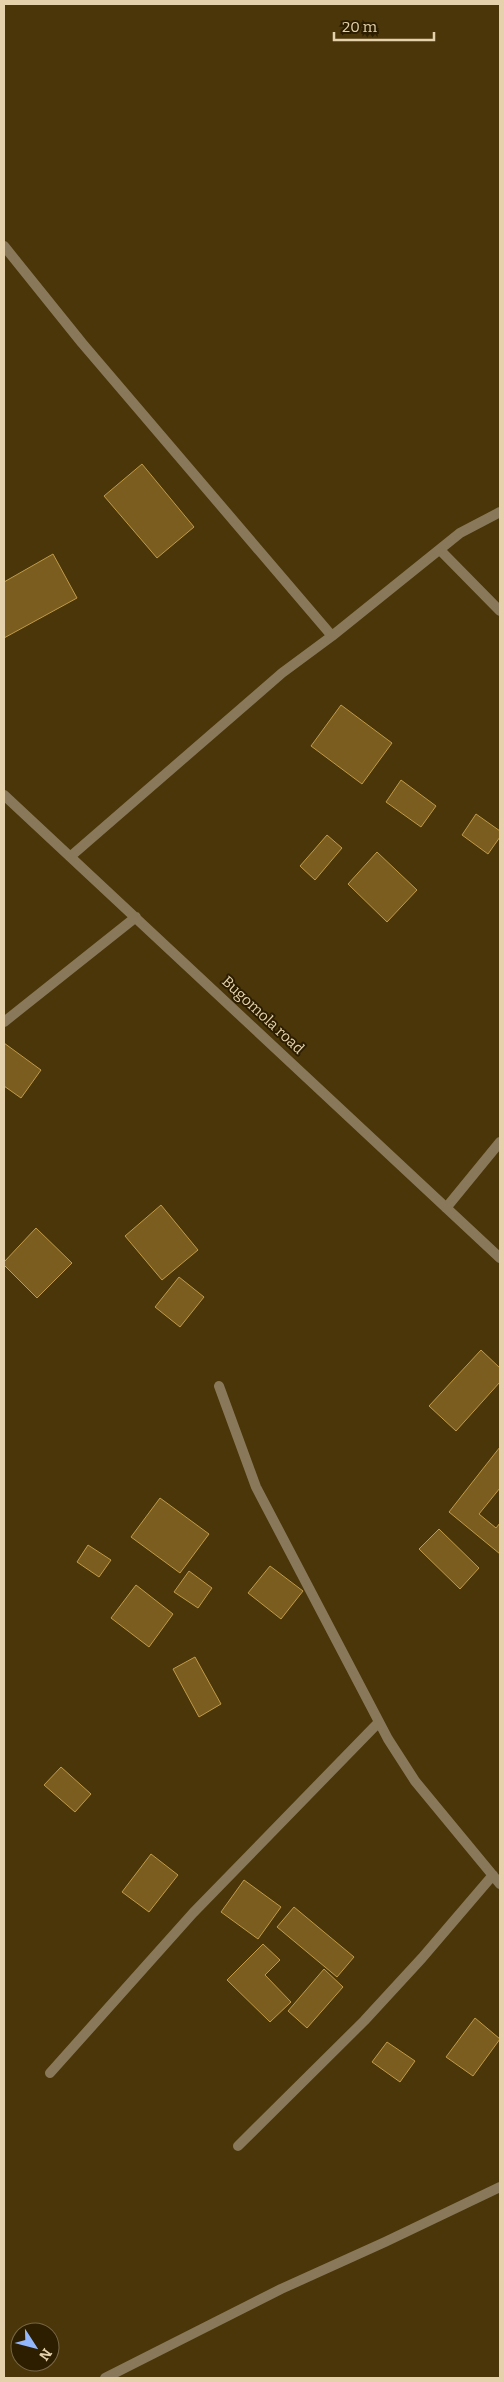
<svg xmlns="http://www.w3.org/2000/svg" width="504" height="2382" font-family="Bitter,serif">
<rect width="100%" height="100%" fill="#4a3608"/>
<path fill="#7b5e1f" stroke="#c19a49" d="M 142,464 L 194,527 L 157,558 L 104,496 Z
M 53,554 L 77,598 L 4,638 L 4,582 Z
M 341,705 L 392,743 L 362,784 L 311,746 Z
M 401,780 L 436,806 L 421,827 L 386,802 Z
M 476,814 L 500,831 L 500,837 L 488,854 L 462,835 Z
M 327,835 L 342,848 L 315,880 L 300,866 Z
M 377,852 L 417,890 L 387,922 L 348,884 Z
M 4,1043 L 41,1070 L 21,1098 L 4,1086 Z
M 161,1205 L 198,1250 L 162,1280 L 125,1236 Z
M 36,1228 L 72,1263 L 37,1298 L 4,1265 L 4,1262 Z
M 179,1277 L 204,1297 L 180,1327 L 155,1307 Z
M 481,1350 L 500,1368 L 500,1382 L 456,1431 L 429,1406 Z
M 500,1447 L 500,1488 L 479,1514 L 496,1528 L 500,1523 L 500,1554 L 449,1512 Z
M 160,1498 L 209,1534 L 180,1573 L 131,1537 Z
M 439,1529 L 479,1568 L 460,1589 L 419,1549 Z
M 88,1545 L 111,1560 L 99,1577 L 77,1562 Z
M 270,1566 L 303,1591 L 281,1619 L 248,1593 Z
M 189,1571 L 212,1588 L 198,1608 L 174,1592 Z
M 136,1585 L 173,1614 L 149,1647 L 111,1618 Z
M 195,1657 L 221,1704 L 199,1717 L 173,1669 Z
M 61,1767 L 91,1794 L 75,1812 L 44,1785 Z
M 151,1854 L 178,1875 L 149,1912 L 122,1892 Z
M 244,1880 L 281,1907 L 258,1939 L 221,1912 Z
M 294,1907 L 354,1957 L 337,1977 L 277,1927 Z
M 263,1944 L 280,1960 L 265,1975 L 291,2002 L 270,2022 L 227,1980 Z
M 324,1969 L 343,1987 L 307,2028 L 288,2011 Z
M 475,2018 L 500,2039 L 473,2076 L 446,2057 Z
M 387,2042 L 415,2061 L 400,2082 L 372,2062 Z"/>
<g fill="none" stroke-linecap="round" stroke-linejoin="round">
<path stroke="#89795a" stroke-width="10" d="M 4,246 L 82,343 L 332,636
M 440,550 L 500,611
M 4,795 L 500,1258
M 71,856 L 282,673 L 332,636 L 460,533 L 500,512
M 4,1022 L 136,917
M 446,1208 L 500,1142
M 219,1386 L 256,1487 L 388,1739 L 415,1781 L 500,1884
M 50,2073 L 193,1913 L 379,1722
M 238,2146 L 364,2021 L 422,1958 L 493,1875
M 105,2378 L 281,2289 L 385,2242 L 500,2187"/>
</g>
<g text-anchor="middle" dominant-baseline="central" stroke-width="4" stroke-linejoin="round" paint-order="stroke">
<g font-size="15" fill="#e5d2ac" stroke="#2d1e00">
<text transform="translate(263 1015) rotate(43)">Bugomola road</text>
</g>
</g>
<rect width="504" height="2382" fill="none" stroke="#e5d2ac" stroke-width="10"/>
<g transform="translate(35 2347) rotate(126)"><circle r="24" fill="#2d1e00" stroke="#776645"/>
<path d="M0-4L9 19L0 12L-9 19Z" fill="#93b7fd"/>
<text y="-8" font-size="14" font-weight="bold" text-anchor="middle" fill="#e5d2ac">N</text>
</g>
<path d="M334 32v8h100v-8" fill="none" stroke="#e5d2ac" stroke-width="2.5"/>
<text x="342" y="32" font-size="15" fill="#e5d2ac" stroke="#2d1e00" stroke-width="4" paint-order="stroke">20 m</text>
</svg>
